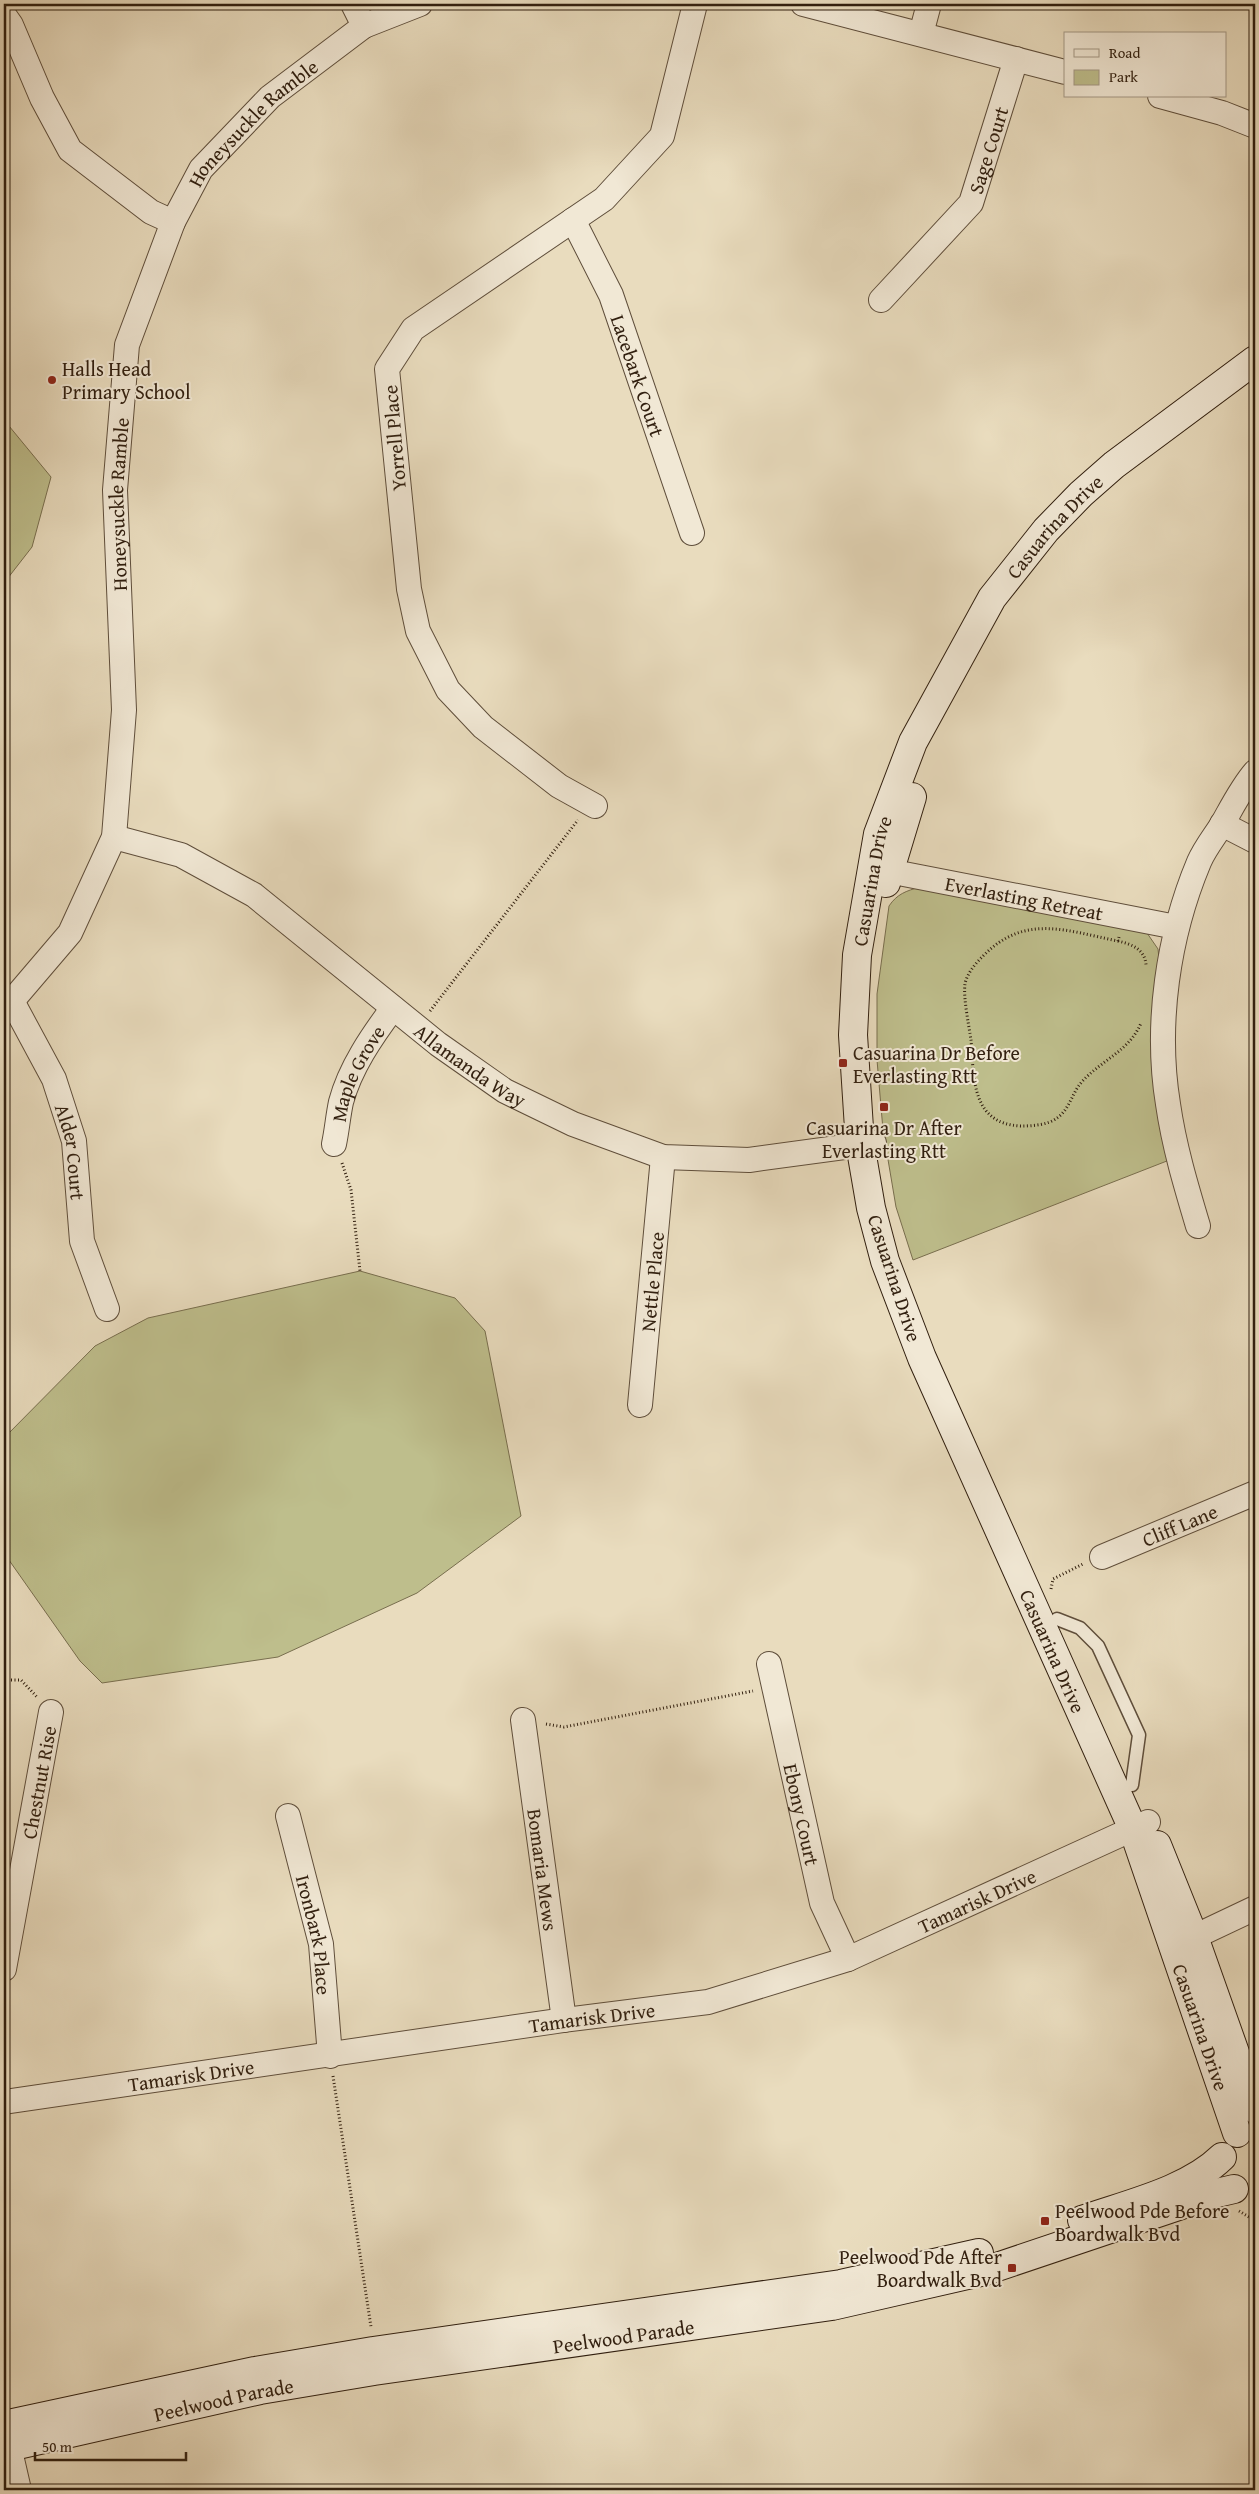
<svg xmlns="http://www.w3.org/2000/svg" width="1259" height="2494" font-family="'Gentium Book Plus',serif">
<rect width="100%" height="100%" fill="#e9dcbe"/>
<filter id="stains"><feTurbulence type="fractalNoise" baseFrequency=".004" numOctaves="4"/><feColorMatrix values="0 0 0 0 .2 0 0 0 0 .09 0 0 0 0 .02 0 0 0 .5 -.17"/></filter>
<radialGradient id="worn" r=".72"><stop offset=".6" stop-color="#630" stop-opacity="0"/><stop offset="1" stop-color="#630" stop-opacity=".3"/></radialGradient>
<path fill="#bebe8c" stroke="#786e4e" d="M 4,426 L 9,426 L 51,477 L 32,547 L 4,583 Z
M 920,887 L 1147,933 L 1158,949 L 1161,977 L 1172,1159 L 913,1260 L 896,1207 L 883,1130 L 877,1060 L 877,994 L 889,906 C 897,894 906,891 920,887 Z
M 360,1271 L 455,1298 L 485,1331 L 521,1516 L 417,1593 L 278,1657 L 102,1683 L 80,1661 L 4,1553 L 4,1438 L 95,1346 L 148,1318 Z"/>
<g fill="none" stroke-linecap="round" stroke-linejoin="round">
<g stroke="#5f4e3b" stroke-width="15">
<path id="lane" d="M 1057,1619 L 1080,1628 L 1098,1646 L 1139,1735 L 1132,1785"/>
</g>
<g stroke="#5f4e3b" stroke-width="26">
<g id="street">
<path d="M 353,4 L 364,26"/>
<path d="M 803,4 L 1065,72"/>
<path d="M 4,15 L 11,25 L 42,98 L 70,150 L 151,212 L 173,222"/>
<path d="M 921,34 L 929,4"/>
<path d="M 1160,96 L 1222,113 L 1255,126"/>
<path id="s1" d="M 573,220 L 611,295 L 692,533"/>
<path id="s2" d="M 881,300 L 971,203 L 1016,59"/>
<path d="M 595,806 L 559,786 L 483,727 L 448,690 L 418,631 L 409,589 L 387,369 L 413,329 L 604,199 L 662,136 L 695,4"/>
<path d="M 1222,824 L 1255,841"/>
<path id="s3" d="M 114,837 L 181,855 L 254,895 L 438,1044 L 505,1091 L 573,1124 L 663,1157 L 749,1160 L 874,1143"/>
<path id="s4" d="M 873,868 L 1176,927"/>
<path id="s5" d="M 12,1001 L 54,1079 L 74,1141 L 82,1241 L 107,1309"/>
<path id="s6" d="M 4,1008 L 12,1001 L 70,933 L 114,837 L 124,710 L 115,490 L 127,345 L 173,222 L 201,169 L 270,97 L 364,26 L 420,4"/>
<path id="s7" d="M 334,1144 C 337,1130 338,1116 341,1102 C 350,1068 372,1036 393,1008"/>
<path d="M 1198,1226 C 1186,1186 1174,1146 1168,1104 C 1155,1024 1168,936 1199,862 C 1205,848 1215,836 1223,823 C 1233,805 1242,787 1255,772"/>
<path id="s8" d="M 640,1405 L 663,1157"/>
<path id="s9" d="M 1102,1557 L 1255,1493"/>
<path id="s10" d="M 769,1664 L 822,1903 L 848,1959"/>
<path id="s11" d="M 523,1720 L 564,2020"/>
<path id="s12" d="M 288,1816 L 321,1944 L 330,2056"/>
<path d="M 1177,1945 L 1255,1908"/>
<path id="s13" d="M 4,1969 L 51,1712"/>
<path id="s14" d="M 4,2102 L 564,2020 L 708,2002 L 848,1959 L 1148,1822"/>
<path d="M 5,2429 L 19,2490"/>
</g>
</g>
<g stroke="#311f0f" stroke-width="30">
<g id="secondary">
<path d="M 886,883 L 912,797"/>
<path d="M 1157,1845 L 1194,1937 L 1255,2109"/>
<path id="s15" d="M 1237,2133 L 1133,1829 L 922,1358 L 885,1261 L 871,1208 L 860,1144 L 853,1035 L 857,955 L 878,834 L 913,742 L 992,598 L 1046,530 L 1081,494 L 1114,465 L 1255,360"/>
<path d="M 1082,2220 C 1127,2204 1187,2191 1222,2157"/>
<path d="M 4,2425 L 255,2371 L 373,2351 L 841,2284 L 979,2253"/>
<path id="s16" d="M 4,2448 L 260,2390 L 374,2371 L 832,2306 L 985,2271 L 1217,2193 L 1234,2189"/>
</g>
</g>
<path stroke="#311f0f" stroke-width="3" stroke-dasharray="1 2.5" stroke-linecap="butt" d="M 1119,937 L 1118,941 C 1067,931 1025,913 983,956 C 976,963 967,973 965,984 C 963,997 969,1026 971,1040 C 974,1078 971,1124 1021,1126 C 1032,1126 1048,1125 1057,1118 C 1069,1110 1072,1094 1080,1084 C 1099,1061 1129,1052 1141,1023
M 1118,941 C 1131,944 1145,949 1146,965
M 430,1011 L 578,820
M 342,1163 L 351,1190 L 360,1271
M 1051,1589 L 1053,1579 L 1083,1564
M 4,1680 L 21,1680 L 37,1697
M 546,1724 L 564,1727 L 753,1691
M 333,2076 L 371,2327
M 1239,2211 L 1254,2220 L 1255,2224"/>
<use href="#lane" stroke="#f1e8d5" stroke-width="12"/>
<use href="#street" stroke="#f1e8d5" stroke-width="24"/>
<use href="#secondary" stroke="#f1e8d5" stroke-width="28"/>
</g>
<g fill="#8f2418" stroke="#f1e8d5" stroke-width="2">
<circle cx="52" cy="380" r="5"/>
<rect x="838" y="1058" width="10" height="10" rx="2.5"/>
<rect x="879" y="1102" width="10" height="10" rx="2.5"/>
<rect x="1040" y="2216" width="10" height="10" rx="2.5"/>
<rect x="1007" y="2263" width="10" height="10" rx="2.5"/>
</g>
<g text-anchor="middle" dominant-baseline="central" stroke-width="4" stroke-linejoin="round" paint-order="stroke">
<g font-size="20" fill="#311f0f" stroke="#f1e8d5">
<text stroke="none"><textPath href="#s6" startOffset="959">Honeysuckle Ramble</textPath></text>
<text stroke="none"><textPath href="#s2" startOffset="188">Sage Court</textPath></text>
<text stroke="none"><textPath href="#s1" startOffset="169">Lacebark Court</textPath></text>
<text transform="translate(394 438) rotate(-95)">Yorrell Place</text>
<text stroke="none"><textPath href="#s6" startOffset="539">Honeysuckle Ramble</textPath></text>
<text stroke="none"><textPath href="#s15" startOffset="1731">Casuarina Drive</textPath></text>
<text stroke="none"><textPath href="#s15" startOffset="1326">Casuarina Drive</textPath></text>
<text stroke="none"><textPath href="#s4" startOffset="154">Everlasting Retreat</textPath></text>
<text stroke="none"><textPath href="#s3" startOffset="428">Allamanda Way</textPath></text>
<text stroke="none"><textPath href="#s7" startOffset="75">Maple Grove</textPath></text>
<text stroke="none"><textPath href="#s5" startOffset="164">Alder Court</textPath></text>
<text transform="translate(895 1278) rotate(72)">Casuarina Drive</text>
<text stroke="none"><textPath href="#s8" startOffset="124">Nettle Place</textPath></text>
<text stroke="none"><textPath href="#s9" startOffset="84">Cliff Lane</textPath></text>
<text transform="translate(1053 1651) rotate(66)">Casuarina Drive</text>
<text stroke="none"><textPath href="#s13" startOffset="190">Chestnut Rise</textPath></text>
<text stroke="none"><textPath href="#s10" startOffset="154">Ebony Court</textPath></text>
<text stroke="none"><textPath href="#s11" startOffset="151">Bomaria Mews</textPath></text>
<text stroke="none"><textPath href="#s14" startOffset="999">Tamarisk Drive</textPath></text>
<text stroke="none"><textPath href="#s12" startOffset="122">Ironbark Place</textPath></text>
<text stroke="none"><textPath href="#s14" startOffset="594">Tamarisk Drive</textPath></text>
<text transform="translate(1201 2027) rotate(71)">Casuarina Drive</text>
<text stroke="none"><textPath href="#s14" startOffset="189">Tamarisk Drive</textPath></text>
<text stroke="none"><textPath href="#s16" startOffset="630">Peelwood Parade</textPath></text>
<text stroke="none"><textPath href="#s16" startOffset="225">Peelwood Parade</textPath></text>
</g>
<g font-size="20" fill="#311f0f" stroke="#f1e8d5" text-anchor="start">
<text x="62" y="368">Halls Head<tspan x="62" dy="23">Primary School</tspan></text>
<text x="853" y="1052">Casuarina Dr Before<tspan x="853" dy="23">Everlasting Rtt</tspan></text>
<text x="884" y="1127" text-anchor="middle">Casuarina Dr After<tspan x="884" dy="23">Everlasting Rtt</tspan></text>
<text x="1055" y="2210">Peelwood Pde Before<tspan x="1055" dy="23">Boardwalk Bvd</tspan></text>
<text x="1002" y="2256" text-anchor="end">Peelwood Pde After<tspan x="1002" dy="23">Boardwalk Bvd</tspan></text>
</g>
</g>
<rect width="1259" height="2494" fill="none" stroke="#e9dcbe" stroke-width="20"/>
<rect x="5" y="5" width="1249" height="2484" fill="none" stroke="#311f0f" stroke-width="2.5"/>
<rect x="10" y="10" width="1239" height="2474" fill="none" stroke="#311f0f"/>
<rect x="1064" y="32" width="162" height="65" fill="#f1e8d5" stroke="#a49886"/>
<rect x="1074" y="49" width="25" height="8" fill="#f1e8d5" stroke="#a49886"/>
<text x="1109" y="58" font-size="15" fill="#311f0f">Road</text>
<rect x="1074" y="70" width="25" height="15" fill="#bebe8c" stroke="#a49886"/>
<text x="1109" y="82" font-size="15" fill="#311f0f">Park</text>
<path d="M35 2452v8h151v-8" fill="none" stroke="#311f0f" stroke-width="2.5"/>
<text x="42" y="2452" font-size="15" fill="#311f0f" stroke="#f1e8d5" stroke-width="4" paint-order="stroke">50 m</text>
<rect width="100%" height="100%" filter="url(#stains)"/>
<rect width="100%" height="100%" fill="url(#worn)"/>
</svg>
